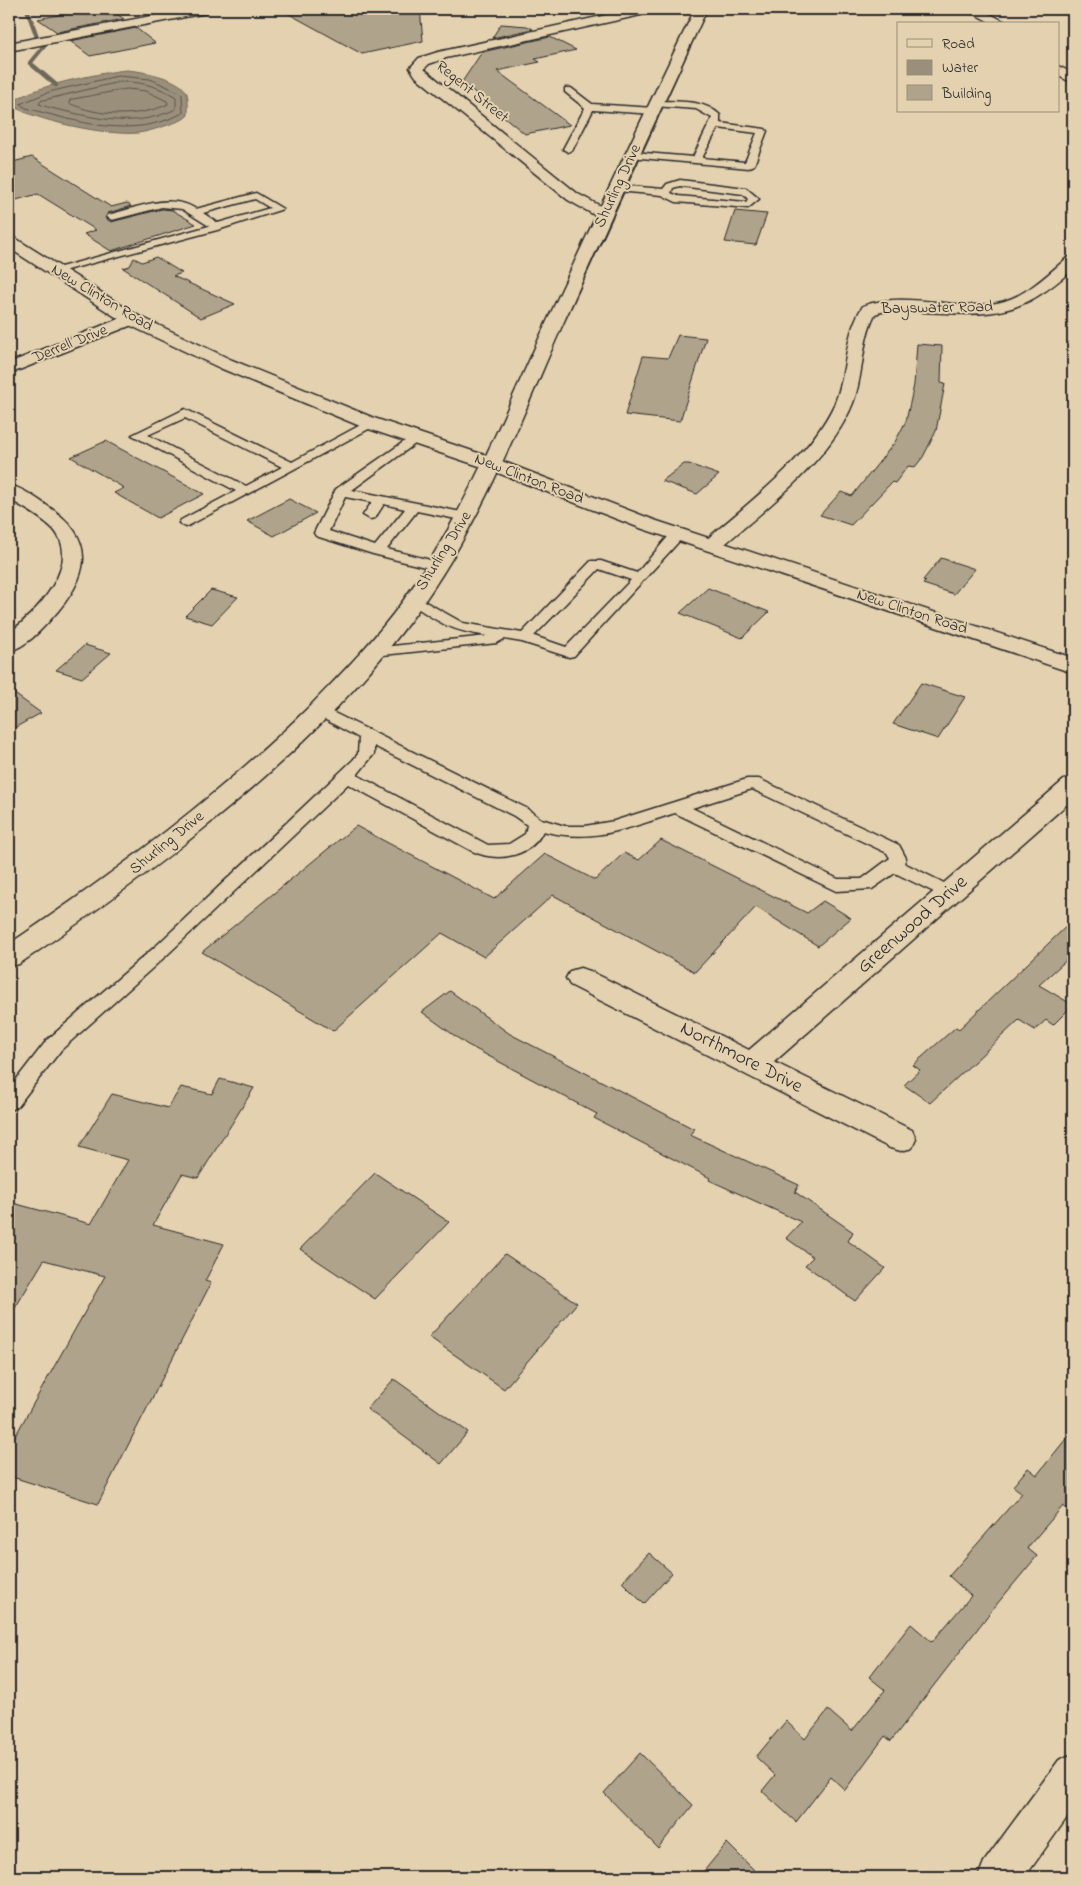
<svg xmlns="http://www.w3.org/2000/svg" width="1082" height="1886" font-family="'Indie Flower',sans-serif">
<rect width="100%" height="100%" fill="#e4d1af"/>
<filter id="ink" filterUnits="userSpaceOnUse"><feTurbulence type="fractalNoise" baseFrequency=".02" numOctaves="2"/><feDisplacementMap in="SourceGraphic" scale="10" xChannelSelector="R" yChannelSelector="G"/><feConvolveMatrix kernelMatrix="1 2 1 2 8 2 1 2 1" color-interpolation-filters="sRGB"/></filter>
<g filter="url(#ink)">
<path fill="#9a8f7a" stroke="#6e675a" d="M 126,70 C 142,71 176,77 186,91 C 189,97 188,108 188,115 C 183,121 175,122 168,125 C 158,128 148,132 138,133 C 109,136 35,121 11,105 C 20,88 105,72 126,70 Z"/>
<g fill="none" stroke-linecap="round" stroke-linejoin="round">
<path stroke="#57534b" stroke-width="1" d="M 118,76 L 150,79 L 179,92 L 182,95 L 183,113 C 130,140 80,122 26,108 L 20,104 L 49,92 Z
M 119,82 C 140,81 158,86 176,97 L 176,109 C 140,126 106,121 69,112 C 59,110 49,108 39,104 L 41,101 Z
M 127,89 L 146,91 L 167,101 L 168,104 C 138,118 99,117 69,103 L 70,100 Z"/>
<path stroke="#6e675a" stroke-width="4.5" d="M 27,9 L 37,37
M 42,44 L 44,46 L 30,63 L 56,85"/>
</g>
<path fill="#b0a38b" stroke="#2b2b2b" d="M 89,9 L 110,9 L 124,19 L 57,32 L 38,19 Z
M 280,9 L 420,9 L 423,41 L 362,54 Z
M 501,24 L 527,26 L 533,29 L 492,38 Z
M 136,28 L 155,43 L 90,56 L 70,41 Z
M 550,37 L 576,50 L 535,59 L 540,62 L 497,71 L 570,125 L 525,134 L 462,82 L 482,52 Z
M 32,157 L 111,207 L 127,203 L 131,206 L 108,213 L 105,218 L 111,222 L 162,209 L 172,210 L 196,224 L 111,251 L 84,234 L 96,230 L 38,194 L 9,202 L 9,163 Z
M 735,211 L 767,214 L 756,245 L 725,242 Z
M 156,257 L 182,273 L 173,276 L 235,304 L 201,318 L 123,268 L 130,266 L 134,258 L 142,262 Z
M 678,335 L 706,338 L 680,421 L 625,415 L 643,356 L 668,358 Z
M 917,344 L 942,346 L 941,383 L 945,384 L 936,431 L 923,457 L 915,467 L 908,466 L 895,483 L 892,482 L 851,525 L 820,515 L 841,492 L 852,496 L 895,442 L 906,421 L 914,385 Z
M 106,441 L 204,494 L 158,518 L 114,493 L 124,488 L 71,457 Z
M 684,464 L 689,464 L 719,475 L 697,494 L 662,481 Z
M 289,499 L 316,513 L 274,536 L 247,521 Z
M 941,558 L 975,569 L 954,594 L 923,584 L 926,581 L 923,580 Z
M 708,588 L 769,612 L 742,638 L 680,613 Z
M 211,590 L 238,597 L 212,624 L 185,616 Z
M 85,645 L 111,653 L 82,678 L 56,670 Z
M 921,683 L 965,697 L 938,739 L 893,724 Z
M 9,690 L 41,713 L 9,731 Z
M 356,826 L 494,899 L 545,854 L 595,880 L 624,853 L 639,860 L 661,840 L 807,913 L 823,901 L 851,918 L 818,946 L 756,907 L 695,972 L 553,895 L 484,957 L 442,933 L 333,1031 L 202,952 Z
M 1073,920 L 1073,954 L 1039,985 L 1073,1005 L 1053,1025 L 1046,1020 L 1035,1030 L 1019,1020 L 930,1103 L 904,1085 L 920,1070 L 913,1065 L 956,1027 L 959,1029 Z
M 450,991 L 510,1034 L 694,1129 L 690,1135 L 799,1185 L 795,1192 L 853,1232 L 848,1241 L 885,1268 L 855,1301 L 805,1265 L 813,1257 L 786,1238 L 801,1222 L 709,1180 L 710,1178 L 594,1118 L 597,1114 L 466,1044 L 422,1012 Z
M 220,1079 L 254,1088 L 198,1178 L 182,1174 L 153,1225 L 224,1244 L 205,1281 L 211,1283 L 98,1504 L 9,1476 L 9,1447 L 105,1276 L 44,1260 L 9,1318 L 9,1202 L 91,1224 L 128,1160 L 79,1147 L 112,1094 L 168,1108 L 181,1087 L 212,1094 Z
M 375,1173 L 449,1222 L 375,1299 L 300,1249 Z
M 505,1254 L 577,1303 L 504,1389 L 429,1337 Z
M 394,1379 L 468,1432 L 441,1464 L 367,1409 Z
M 1073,1430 L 1073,1513 L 1063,1506 L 1027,1548 L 1037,1556 L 992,1610 L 891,1741 L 885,1736 L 845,1790 L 831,1777 L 796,1822 L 762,1791 L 775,1775 L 756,1757 L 786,1721 L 805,1739 L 828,1710 L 852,1731 L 885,1690 L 869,1677 L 911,1624 L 932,1642 L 971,1596 L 949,1576 L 1022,1493 L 1013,1486 L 1028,1468 L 1037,1475 Z
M 649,1553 L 672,1573 L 644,1604 L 622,1582 Z
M 640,1753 L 693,1805 L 658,1848 L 604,1793 Z
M 727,1843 L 761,1877 L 699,1877 Z"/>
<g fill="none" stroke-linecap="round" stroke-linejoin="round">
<g stroke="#2b2b2b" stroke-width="3">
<path id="service" d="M 565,88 L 571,88 L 592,104 L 654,108 L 658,111 L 654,114 L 593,110 L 573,149 L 568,152 L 563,149 L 585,108 L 565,92 Z
M 657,101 C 679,102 703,99 720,115 L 720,123 L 765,129 L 767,131 L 754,165 L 749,168 L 630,157 L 630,153 L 633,152 L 693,157 L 712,118 L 696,109 L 654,106 L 654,102 ZM 718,128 L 757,133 L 745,162 L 702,158 Z
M 680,180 L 746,188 L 759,199 L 748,208 L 676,202 L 662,195 L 617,191 L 612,188 L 617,185 L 663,189 L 667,184 ZM 680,186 L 743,194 L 748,199 L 746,202 L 678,196 L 671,193 L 673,188 Z
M 256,193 L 283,209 L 221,229 L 59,272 L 51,272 L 50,270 L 209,226 L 182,209 L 162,207 L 112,220 L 107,217 L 108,215 C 136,208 170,192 196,209 ZM 255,199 L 270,208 L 218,223 L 203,213 Z
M 185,409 L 292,462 L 368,421 L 372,420 L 378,424 L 186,527 L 179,523 L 181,520 L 236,491 L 132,435 ZM 185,418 L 282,467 L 246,486 L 148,435 Z
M 415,434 L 419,435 L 421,438 L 419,441 L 352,490 L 471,514 L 473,517 L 471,520 L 466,521 L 417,511 L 387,549 L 442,563 L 444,566 L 442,569 L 437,570 L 373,554 L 316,536 L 314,533 L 336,489 ZM 345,497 L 372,502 L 363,515 L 370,519 L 375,518 L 384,504 L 405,509 L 375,546 L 329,531 Z
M 678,530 L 685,534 L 683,537 L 574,656 L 569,657 L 522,642 L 504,639 L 497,643 L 373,656 L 366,652 L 373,648 L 487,636 C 450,630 441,624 410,603 L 408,600 L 415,596 L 463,623 L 522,633 L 591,561 L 601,561 L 637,573 L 673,531 ZM 599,569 L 631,580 L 566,647 L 534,636 Z
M 318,705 L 526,808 L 541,819 L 565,826 L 585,826 L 614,821 L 747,779 L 759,779 L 899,845 L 906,858 L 904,863 L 956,889 L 958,893 L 956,897 L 944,897 L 895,873 L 872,889 L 836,891 L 675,813 C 628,828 593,844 543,831 C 531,857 497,863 472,851 L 348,784 L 168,954 L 61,1050 L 16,1108 L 9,1110 L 9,1089 L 47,1040 L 156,946 L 353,760 L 358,754 L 359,738 L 313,713 L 310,710 ZM 374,746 L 514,816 L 527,825 L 525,834 L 509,844 L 488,845 L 357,775 L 374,754 ZM 752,789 L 887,853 L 890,858 L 862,879 L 838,879 L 692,808 Z"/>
</g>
<g stroke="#2b2b2b" stroke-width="3">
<path id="minor" d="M 188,9 L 212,9 L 206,13 L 9,51 L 9,43 Z
M 634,9 L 656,9 L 650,13 L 446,58 L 429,64 L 424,69 L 578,194 L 610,211 L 612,214 L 610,217 L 598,217 L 568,200 L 416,77 L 410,68 L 419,58 L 438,52 Z
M 966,9 L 981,9 L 1009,24 L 993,24 Z
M 1058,66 L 1073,73 L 1073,83 L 1058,76 Z
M 1073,256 L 1073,269 C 1019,317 994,316 925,312 C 909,311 890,308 875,314 C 861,341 864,375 853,403 C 830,461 765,509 719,549 L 712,551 L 705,549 L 701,545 L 705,541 C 750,501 807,461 834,405 C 848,374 843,335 863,306 C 906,290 953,311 997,303 C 1024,298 1047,275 1067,258 Z
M 131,314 L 137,315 L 140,319 L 137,323 L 9,374 L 9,363 Z
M 9,485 C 22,488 35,497 46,505 C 99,539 90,577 51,619 C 40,631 26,647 9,651 L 9,633 C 35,614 83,564 54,530 C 42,517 24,508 9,499 Z
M 1073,778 L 1073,799 L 774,1062 L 912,1130 L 916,1139 L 912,1148 L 901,1151 L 890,1148 L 570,985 L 566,978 L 570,971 L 580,968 L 590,971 L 749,1050 L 1064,780 Z
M 1073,1754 L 1073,1809 L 1025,1877 L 978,1877 L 984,1862 L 1059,1760 Z"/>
</g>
<g stroke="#2b2b2b" stroke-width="3">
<path id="tertiary" d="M 9,236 L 15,238 L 137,315 L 232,360 L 374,418 L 499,460 L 654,520 L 1073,658 L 1073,673 L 640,528 L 485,468 L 360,426 L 220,368 L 125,323 L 9,248 Z"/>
</g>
<g stroke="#2b2b2b" stroke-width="3">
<path id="primary" d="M 695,9 L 707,9 C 658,115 609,221 561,328 C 518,426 480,526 416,613 C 316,752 159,868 19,964 L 9,967 L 9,944 C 116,872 220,795 312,704 C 344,671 376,638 403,601 C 462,519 500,424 542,332 C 592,224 643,116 695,9 Z"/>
</g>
<use href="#service" fill="#e4d1af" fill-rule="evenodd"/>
<use href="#minor" fill="#e4d1af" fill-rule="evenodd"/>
<use href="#tertiary" fill="#e4d1af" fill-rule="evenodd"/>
<use href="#primary" fill="#e4d1af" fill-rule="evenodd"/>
</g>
</g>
<g text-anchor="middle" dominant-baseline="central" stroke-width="4" stroke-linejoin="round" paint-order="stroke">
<g font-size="16" fill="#2b2b2b" stroke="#e4d1af">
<text transform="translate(472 92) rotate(39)">Regent Street</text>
<text transform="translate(618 186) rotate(-65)">Shurling Drive</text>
<text transform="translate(102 298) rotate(31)">New Clinton Road</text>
<text transform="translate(937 308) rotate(-1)">Bayswater Road</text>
<text transform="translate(70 344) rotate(-22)">Derrell Drive</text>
<text transform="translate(529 479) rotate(21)">New Clinton Road</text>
<text transform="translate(444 551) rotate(-58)">Shurling Drive</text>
<text transform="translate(912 612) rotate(18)">New Clinton Road</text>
<text transform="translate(167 843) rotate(-39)">Shurling Drive</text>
</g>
<g font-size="20" fill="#2b2b2b" stroke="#e4d1af">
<text transform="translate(913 925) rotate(-41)">Greenwood Drive</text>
<text transform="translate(741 1058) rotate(27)">Northmore Drive</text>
</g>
</g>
<rect width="1082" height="1886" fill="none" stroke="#e4d1af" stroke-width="30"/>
<rect x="15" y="15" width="1052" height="1856" fill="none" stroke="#2b2b2b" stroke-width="2" filter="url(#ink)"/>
<rect x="897" y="22" width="162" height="90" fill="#e4d1af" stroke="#9a8f7a"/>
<rect x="907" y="39" width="25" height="8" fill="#e4d1af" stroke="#9a8f7a"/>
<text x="942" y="48" font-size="15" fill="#2b2b2b">Road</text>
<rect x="907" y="60" width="25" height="15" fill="#9a8f7a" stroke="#9a8f7a"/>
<text x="942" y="72" font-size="15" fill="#2b2b2b">Water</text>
<rect x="907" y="85" width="25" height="15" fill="#b0a38b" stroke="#9a8f7a"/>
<text x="942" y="98" font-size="15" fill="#2b2b2b">Building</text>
</svg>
